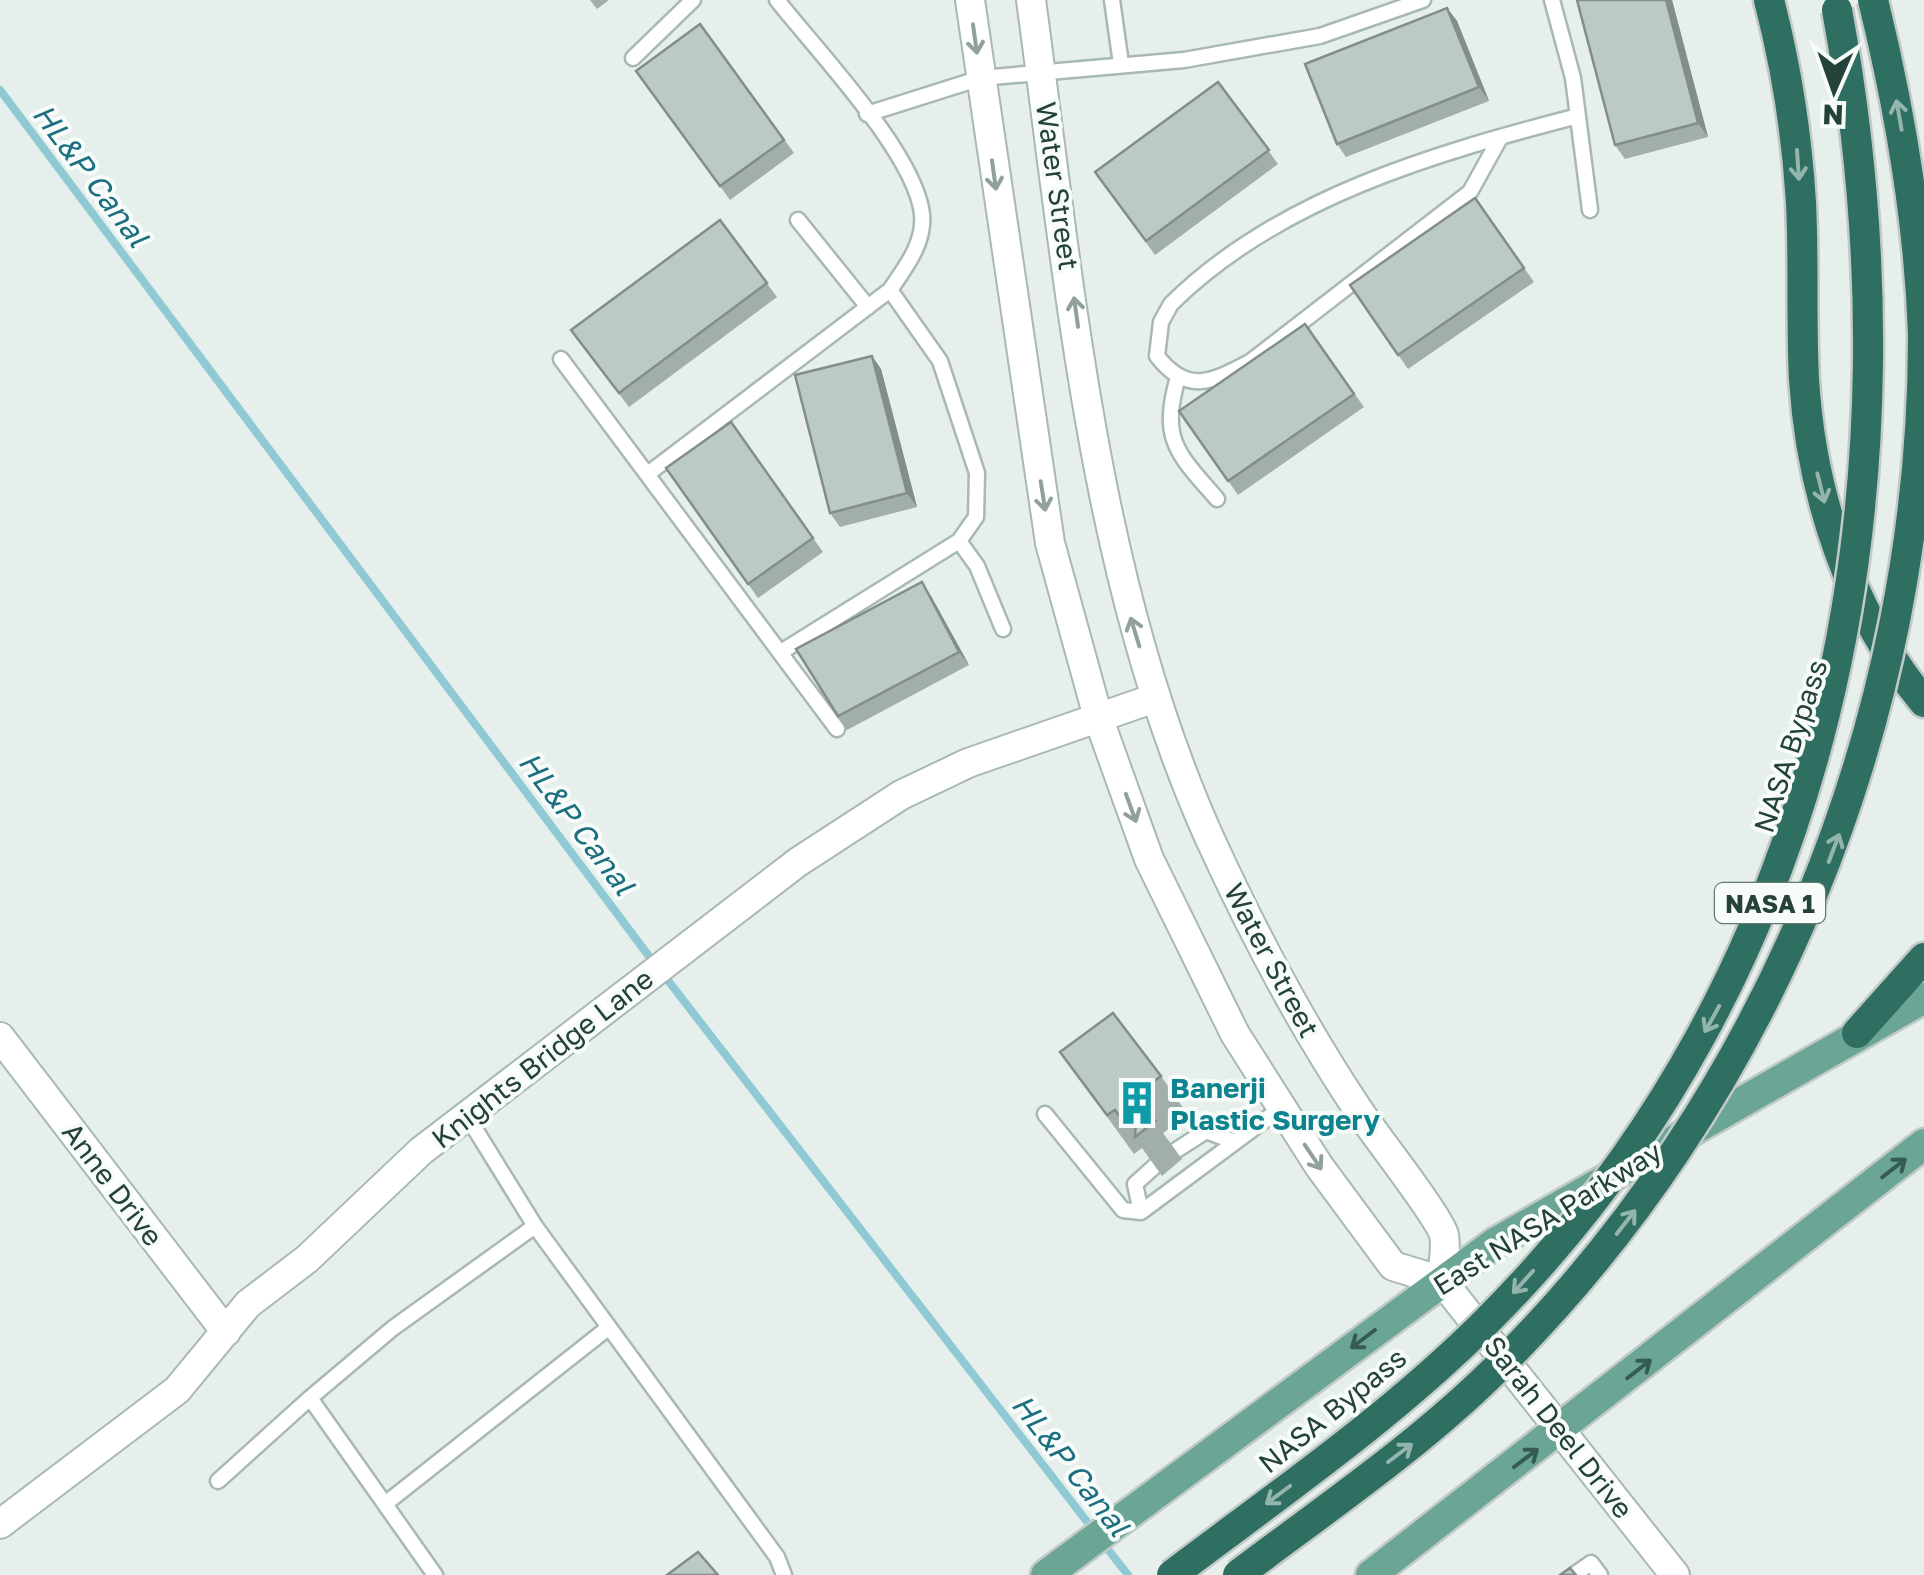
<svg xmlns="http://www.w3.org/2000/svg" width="1924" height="1575" font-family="'Golos Text',sans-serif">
<rect width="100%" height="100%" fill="#e6efeb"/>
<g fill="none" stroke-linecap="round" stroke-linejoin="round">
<path stroke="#8ec9d4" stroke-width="8" d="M 0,90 L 654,963
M 663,974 L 1095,1532
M 1103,1543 L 1128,1575"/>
<g stroke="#a8b8b2" stroke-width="19">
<path id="service" d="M 1112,0 L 1121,64
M 1552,0 L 1573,78 L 1590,210
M 633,58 L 693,0
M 867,114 L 981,78 L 1184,60 L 1320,36 L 1423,0
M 1500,138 L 1470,192 L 1250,362 C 1212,382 1187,395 1157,356 L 1161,322 L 1171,304 C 1278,198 1435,153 1578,116
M 798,220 L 868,307
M 561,359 L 837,729
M 1178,377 C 1160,440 1177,453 1217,499
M 649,473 L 890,290 C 905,268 925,243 922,214 C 915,153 817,51 777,0
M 959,541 L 977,566 L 1003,629
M 781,652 L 959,541 L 976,517 L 977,473 L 940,361 L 890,290
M 1045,1114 L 1123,1210 L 1141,1212 L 1281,1108
M 467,1116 L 535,1226
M 1175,1151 L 1206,1131 L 1235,1142
M 1141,1212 L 1135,1184 L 1155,1166
M 218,1481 L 310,1398
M 385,1504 L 608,1328
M 435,1575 L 310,1398 L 393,1328 L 535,1226 L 777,1557 L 784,1575
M 1574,1575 L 1591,1563 L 1600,1575"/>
</g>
<g stroke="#a8b8b2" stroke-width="32">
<path id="minor" d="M 970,0 L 1050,543 L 1098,717 L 1149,859 L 1235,1034 L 1319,1166 L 1393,1266 L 1442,1281
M 1031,0 C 1069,277 1094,583 1210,839 C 1253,933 1302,1026 1359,1111 C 1374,1134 1439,1216 1444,1235 C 1447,1248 1442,1268 1442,1281
M 0,1037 L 226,1332
M 1442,1281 L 1675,1575
M 0,1524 L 177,1390 L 248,1304 L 307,1259 L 421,1151 L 798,862 L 901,795 L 968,763 L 1155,698"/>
</g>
<g stroke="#c2cac8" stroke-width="35">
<path id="primary" d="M 1046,1575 L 1495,1243 L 1924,998
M 1371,1575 L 1924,1144"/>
</g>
<g stroke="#c2cac8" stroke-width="35">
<path id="motorway" d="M 1769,0 C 1786,66 1797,135 1801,203 C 1804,262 1801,320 1804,379 C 1811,494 1850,613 1924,702
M 1857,1033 L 1924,958"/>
</g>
<use href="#service" stroke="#fff" stroke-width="14"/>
<use href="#minor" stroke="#fff" stroke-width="28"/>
<use href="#primary" stroke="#6aa596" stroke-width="30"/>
<use href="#motorway" stroke="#2f6f62" stroke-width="30"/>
<g stroke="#c2cac8" stroke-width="35" stroke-linecap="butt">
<path id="motorway-bridge" d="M 1172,1575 C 1279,1494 1391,1417 1486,1322 C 1835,974 1924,484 1837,10
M 1238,1575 C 1325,1509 1417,1447 1495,1370 C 1768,1101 1924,720 1923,334 C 1919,220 1900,110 1873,0"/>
</g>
<use href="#motorway-bridge" stroke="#2f6f62" stroke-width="30"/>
</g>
<path fill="#a1aea9" d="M 590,0 L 609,0 L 597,9 Z
M 1577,0 L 1672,0 L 1708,137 L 1625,159 L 1615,145 Z
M 1447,8 L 1457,21 L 1489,101 L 1346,157 L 1337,144 Z
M 700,24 L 794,153 L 730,200 L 636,71 Z
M 1218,82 L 1278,164 L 1155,255 L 1095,172 Z
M 1475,198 L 1534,282 L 1408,369 L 1350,285 Z
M 720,220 L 777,297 L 629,407 L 571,330 Z
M 1305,324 L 1364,407 L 1238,495 L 1179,411 Z
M 872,356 L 881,369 L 917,507 L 840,527 L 830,513 Z
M 731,422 L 823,552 L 758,598 L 666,468 Z
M 931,596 L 969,665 L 847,730 L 838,716 Z
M 1060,1052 L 1161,1076 L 1188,1115 L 1163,1133 L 1182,1159 L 1162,1176 L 1142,1148 L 1134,1154 Z"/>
<path fill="#838d89" d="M 1666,0 L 1672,0 L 1708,137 L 1698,123 Z
M 1447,8 L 1457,21 L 1489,101 L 1479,87 Z
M 872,356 L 881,369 L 917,507 L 907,493 Z
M 922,582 L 931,596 L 969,665 L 959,652 Z
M 1142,1104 L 1154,1121 L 1140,1119 Z"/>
<path fill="#bbcac4" stroke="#838d89" stroke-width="2.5" d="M 1577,0 L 1666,0 L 1698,123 L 1615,145 Z
M 1447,8 L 1479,87 L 1337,144 L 1305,64 Z
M 700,24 L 784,140 L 720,186 L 636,71 Z
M 1218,82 L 1269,150 L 1146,241 L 1095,172 Z
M 1475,198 L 1524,268 L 1398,355 L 1350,285 Z
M 720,220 L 767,283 L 619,393 L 571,330 Z
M 1305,324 L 1354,394 L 1228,481 L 1179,411 Z
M 872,356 L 907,493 L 830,513 L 795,375 Z
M 731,422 L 813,538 L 748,584 L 666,468 Z
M 922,582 L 959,652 L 838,716 L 796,649 Z
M 1113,1013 L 1161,1076 L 1135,1095 L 1142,1104 L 1140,1119 L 1155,1121 L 1135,1137 L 1136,1121 L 1122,1119 L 1115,1110 L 1107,1115 L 1060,1052 Z
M 698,1552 L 718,1575 L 667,1575 Z
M 1570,1568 L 1576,1575 L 1560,1575 Z"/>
<defs><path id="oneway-shaft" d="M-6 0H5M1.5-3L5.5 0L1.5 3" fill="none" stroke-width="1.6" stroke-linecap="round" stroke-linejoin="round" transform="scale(2.5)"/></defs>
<g stroke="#92a09c">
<use href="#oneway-shaft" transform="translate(975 39) rotate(82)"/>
<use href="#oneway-shaft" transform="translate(994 175) rotate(82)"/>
<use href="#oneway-shaft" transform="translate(1076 312) rotate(-98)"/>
<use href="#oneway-shaft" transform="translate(1043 496) rotate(81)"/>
<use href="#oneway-shaft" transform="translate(1135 632) rotate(-107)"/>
<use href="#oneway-shaft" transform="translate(1131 808) rotate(70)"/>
<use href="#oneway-shaft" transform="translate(1313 1157) rotate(56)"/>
</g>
<g stroke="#93b5ae">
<use href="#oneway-shaft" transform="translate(1899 115) rotate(-100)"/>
<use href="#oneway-shaft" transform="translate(1798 165) rotate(86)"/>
<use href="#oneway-shaft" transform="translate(1821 488) rotate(76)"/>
<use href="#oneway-shaft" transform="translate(1834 848) rotate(-69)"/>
<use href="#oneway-shaft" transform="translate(1712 1019) rotate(119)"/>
<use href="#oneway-shaft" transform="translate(1626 1222) rotate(-52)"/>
<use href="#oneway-shaft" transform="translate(1523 1282) rotate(132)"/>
<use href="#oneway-shaft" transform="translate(1400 1453) rotate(-37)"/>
<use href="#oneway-shaft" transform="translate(1278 1495) rotate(143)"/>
</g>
<g stroke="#365b51">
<use href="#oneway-shaft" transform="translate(1894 1168) rotate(-38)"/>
<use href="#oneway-shaft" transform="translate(1363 1339) rotate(143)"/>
<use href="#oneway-shaft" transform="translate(1639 1369) rotate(-38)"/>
<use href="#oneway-shaft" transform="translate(1526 1458) rotate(-37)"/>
</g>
<defs>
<g id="building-bare" transform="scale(3.45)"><path d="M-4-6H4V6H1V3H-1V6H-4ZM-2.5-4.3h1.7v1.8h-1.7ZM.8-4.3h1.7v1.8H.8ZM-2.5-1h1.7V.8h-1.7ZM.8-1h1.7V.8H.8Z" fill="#0f9aa8" stroke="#f7fbf9" stroke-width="2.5" paint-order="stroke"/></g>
</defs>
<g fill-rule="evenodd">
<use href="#building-bare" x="1137" y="1103"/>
</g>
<g text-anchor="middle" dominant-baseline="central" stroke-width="8" stroke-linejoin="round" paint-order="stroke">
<rect fill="#f7fbf9" stroke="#637a73" stroke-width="2.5" x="1715" y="883" width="110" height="40" rx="8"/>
<g font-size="25" font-weight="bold" fill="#24423a">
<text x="1770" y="903">NASA 1</text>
</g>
<g font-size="28" fill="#24423a" stroke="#f7fbf9">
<text transform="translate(1058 186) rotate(82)">Water Street</text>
<text transform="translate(1790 746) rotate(-72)">NASA Bypass</text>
<text transform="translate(1272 960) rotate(62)">Water Street</text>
<text transform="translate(542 1058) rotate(-38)">Knights Bridge Lane</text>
<text transform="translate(113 1184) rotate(53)">Anne Drive</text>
<text transform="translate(1547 1218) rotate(-32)">East NASA Parkway</text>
<text transform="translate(1332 1410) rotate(-39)">NASA Bypass</text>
<text transform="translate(1559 1427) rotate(52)">Sarah Deel Drive</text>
</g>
<g font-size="28" font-weight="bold" fill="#0d838f" stroke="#f7fbf9" text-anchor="start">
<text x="1170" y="1087">Banerji<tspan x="1170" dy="32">Plastic Surgery</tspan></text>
</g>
<g font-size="30" font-style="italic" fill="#1c6f80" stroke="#f7fbf9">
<text transform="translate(91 175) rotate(53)">HL&amp;P Canal</text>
<text transform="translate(577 823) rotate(53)">HL&amp;P Canal</text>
<text transform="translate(1071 1465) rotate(52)">HL&amp;P Canal</text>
</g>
</g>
<g transform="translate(1834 90) rotate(182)" stroke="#f7fbf9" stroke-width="8" paint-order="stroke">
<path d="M0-8L18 38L0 25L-18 38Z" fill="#24423a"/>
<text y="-15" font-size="28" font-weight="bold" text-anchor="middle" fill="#24423a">N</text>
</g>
</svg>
